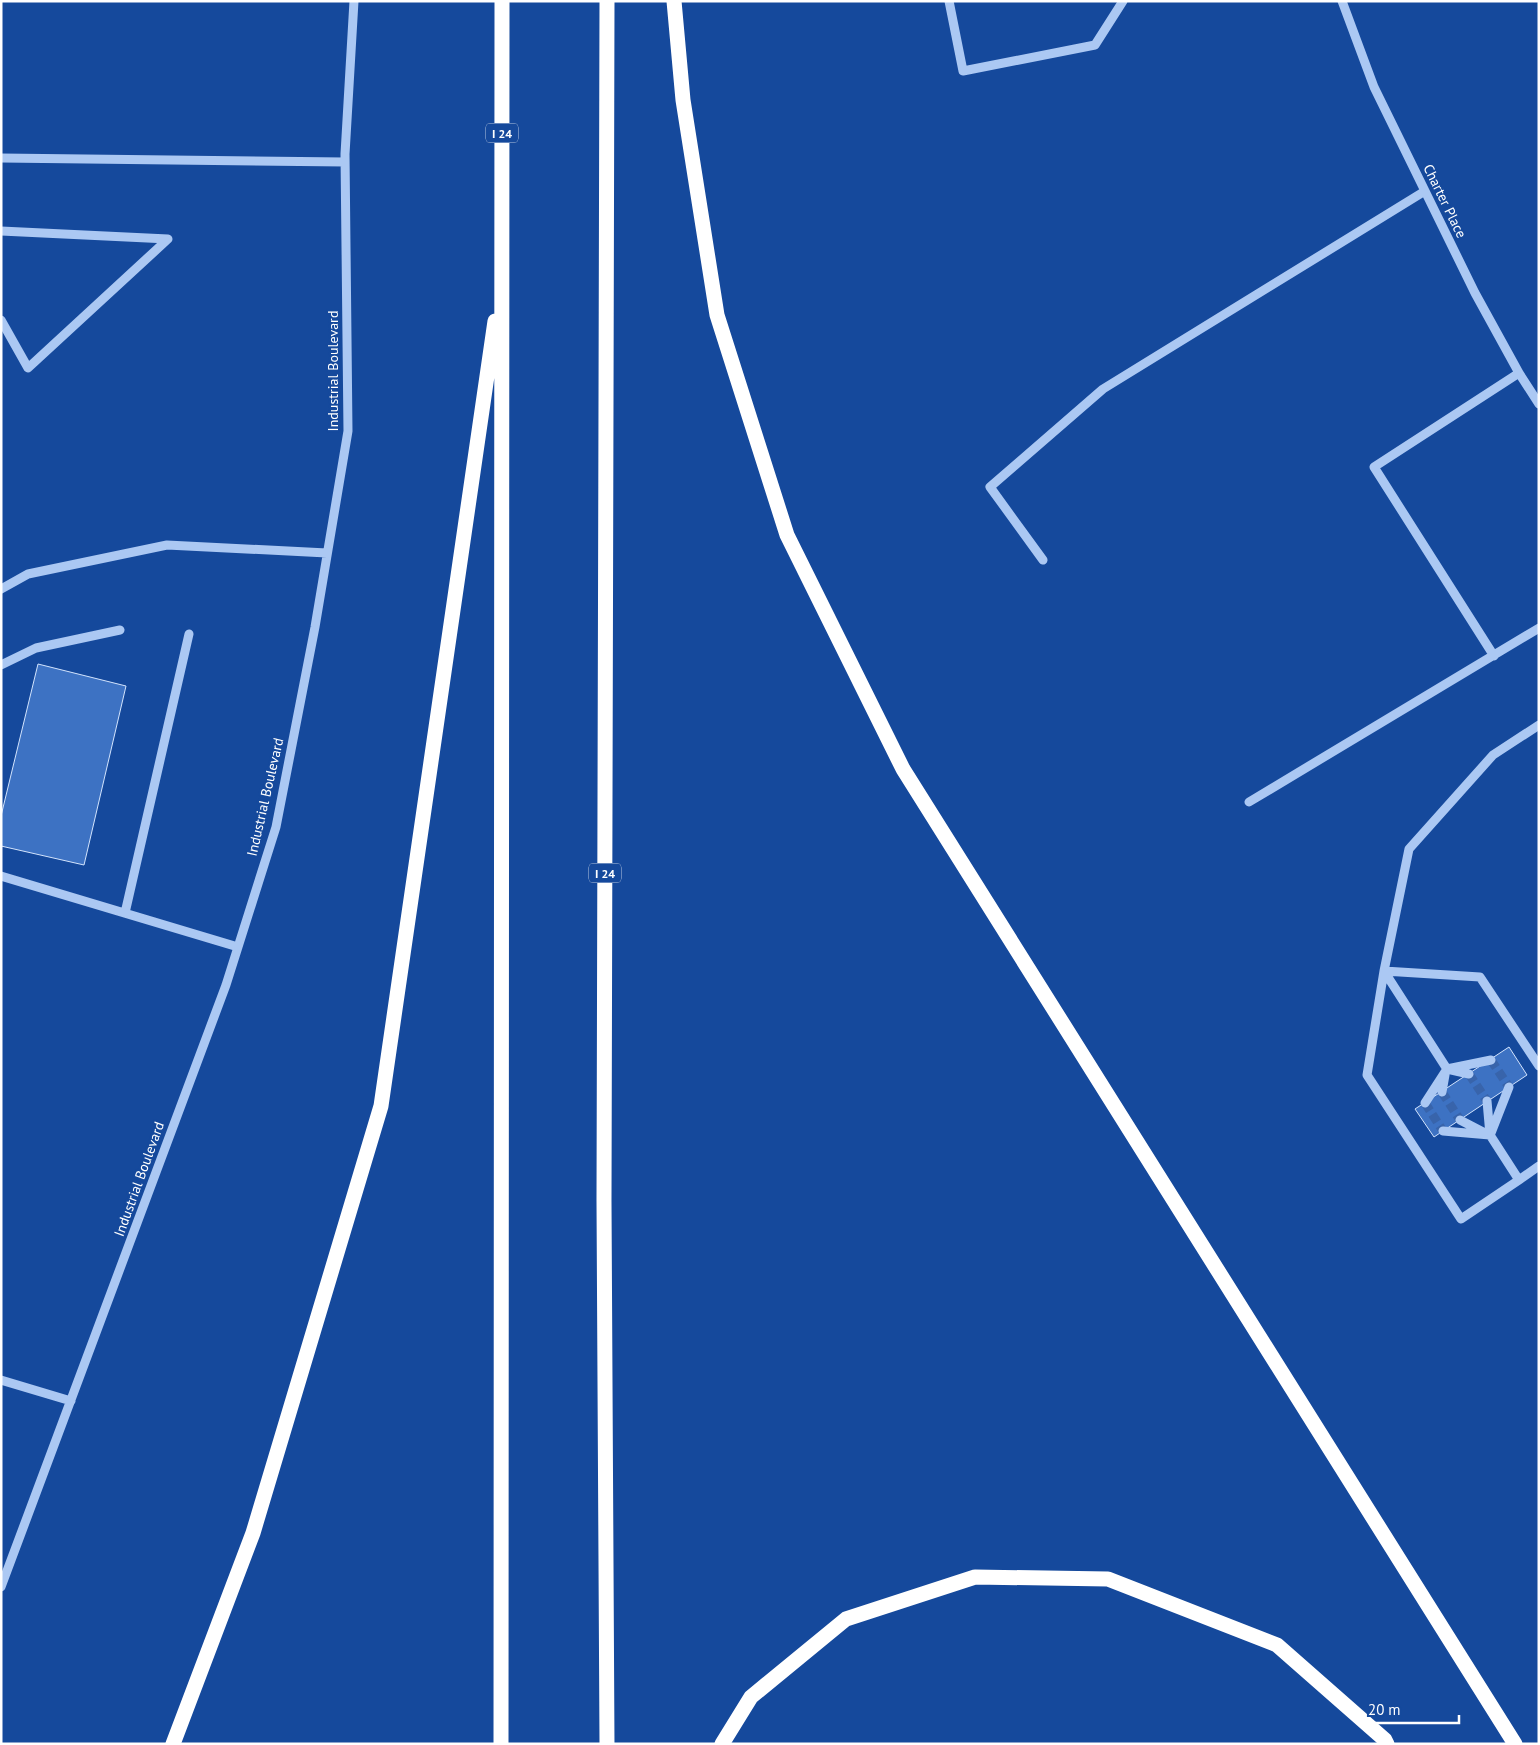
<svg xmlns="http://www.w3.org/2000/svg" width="1540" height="1745" font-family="'PT Sans',sans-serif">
<rect width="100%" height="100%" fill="#15499c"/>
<path fill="#3d72c3" stroke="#d3e4fd" d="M 38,664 L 126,686 L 84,865 L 1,846 L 1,816 Z
M 1509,1047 L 1527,1075 L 1434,1137 L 1415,1109 Z"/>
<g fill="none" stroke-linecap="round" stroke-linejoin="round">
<path stroke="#3864ab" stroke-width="9" stroke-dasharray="9 4.5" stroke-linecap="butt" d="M 1491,1060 L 1509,1087
M 1469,1074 L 1487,1101
M 1442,1092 L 1460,1120
M 1425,1103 L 1443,1131"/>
<path stroke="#abc8f3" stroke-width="9" d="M 949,1 L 963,71 L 1095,45 L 1123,1
M 1342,1 L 1374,87 L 1475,293 L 1519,373 L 1539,404
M 1,158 L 345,162
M 1,231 L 168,239 L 28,368 L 1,320
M 1043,560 L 990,487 L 1103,389 L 1425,191
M 1,589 L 28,574 L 167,545 L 327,553
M 1494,656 L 1374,467 L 1519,373
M 1,665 L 36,648 L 120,630
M 1249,802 L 1539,628
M 1,876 L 238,947
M 125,913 L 189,634
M 1469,1074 L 1447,1069 L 1384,971 L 1409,849 L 1493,755 L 1539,725
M 1442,1092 L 1445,1075
M 1487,1101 L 1490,1135 L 1519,1180 L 1539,1166
M 1425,1103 L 1447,1069 L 1491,1060
M 1460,1120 L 1485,1133
M 1443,1131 L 1490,1135
M 1491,1133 L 1509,1087
M 1519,1180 L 1461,1219 L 1367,1075 L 1384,971 L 1480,977 L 1539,1066
M 1,1380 L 71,1401
M 1,1587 L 226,985 L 276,827 L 315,627 L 348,431 L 345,154 L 354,1"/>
<path stroke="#fff" stroke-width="15" d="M 674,1 L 683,100 L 717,315 L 787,535 L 903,769 L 1515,1744
M 173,1744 L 253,1533 L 381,1106 L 495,321
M 501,1744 L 502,1
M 607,1744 L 604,1201 L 607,1
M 722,1744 L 751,1697 L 846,1619 L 975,1577 L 1108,1579 L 1277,1645 L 1385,1740 L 1387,1744"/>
</g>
<g text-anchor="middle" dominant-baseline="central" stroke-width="4.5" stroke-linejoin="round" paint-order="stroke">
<g fill="#15499c" stroke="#b9c8e1" stroke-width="1">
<rect x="486" y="123.5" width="32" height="19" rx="4"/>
<rect x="589" y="863.5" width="32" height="19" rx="4"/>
</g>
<g font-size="12" font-weight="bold" fill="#fff">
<text x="502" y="133">I 24</text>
<text x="605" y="873">I 24</text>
</g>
<g font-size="14" fill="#fff" stroke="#15499c">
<text transform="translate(1445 201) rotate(64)">Charter Place</text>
<text transform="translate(333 371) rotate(-90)">Industrial Boulevard</text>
<text transform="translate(265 797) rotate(-77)">Industrial Boulevard</text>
<text transform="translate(139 1179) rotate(-70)">Industrial Boulevard</text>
</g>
</g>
<rect width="1540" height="1745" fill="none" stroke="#ffffff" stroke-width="5"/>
<path d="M1360 1715v8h99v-8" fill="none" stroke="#ffffff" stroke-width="2.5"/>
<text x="1368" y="1715" font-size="15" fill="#ffffff" stroke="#15499c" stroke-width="4" paint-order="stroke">20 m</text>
</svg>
